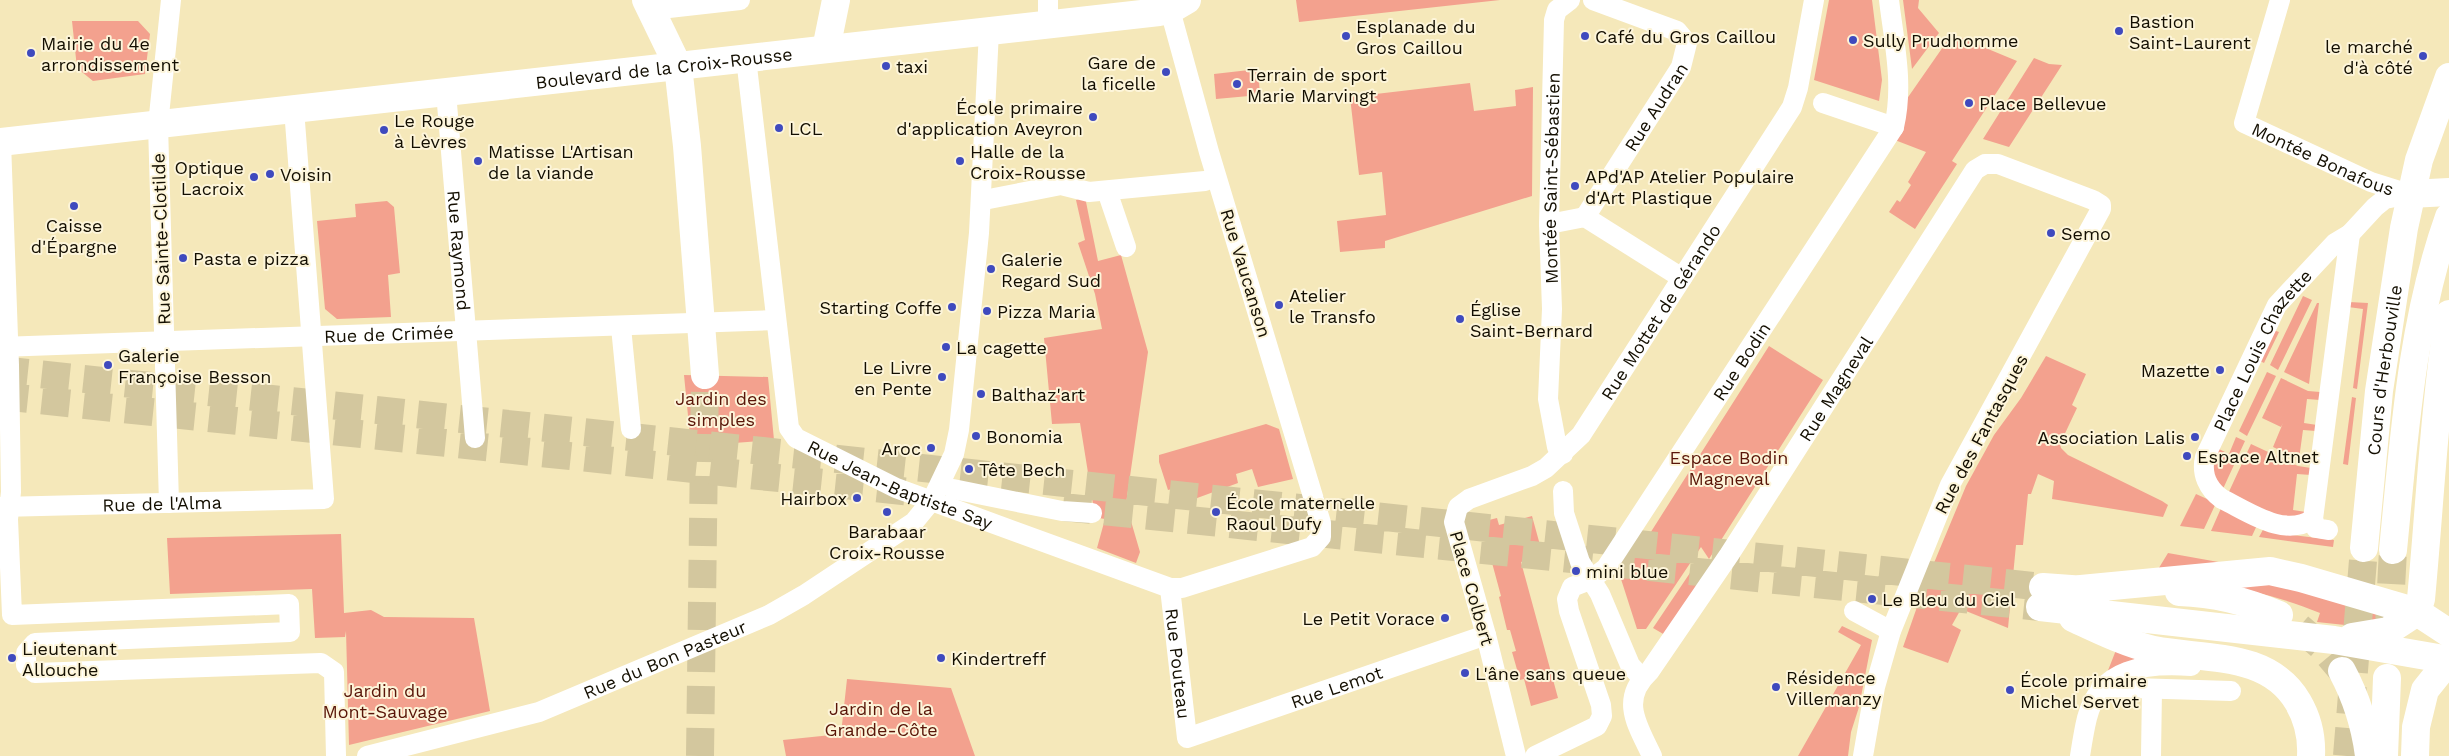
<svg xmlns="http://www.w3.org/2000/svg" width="2449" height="756" font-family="'Work Sans',sans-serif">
<rect width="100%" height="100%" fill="#f5e8ba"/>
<path fill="#f3a18e" d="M 1296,0 L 1500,0 L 1299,22 Z
M 1829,0 L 1872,0 L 1882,80 L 1879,101 L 1814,80 Z
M 1903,0 L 1919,0 L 1918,8 L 1939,33 L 1912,69 Z
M 72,21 L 138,21 L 150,34 L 145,74 L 93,81 L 77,68 Z
M 1952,34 L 2017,61 L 1952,161 L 1957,164 L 1915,229 L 1889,212 L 1897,200 L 1900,202 L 1911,185 L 1908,182 L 1926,152 L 1887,137 L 1897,113 Z
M 2034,58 L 2049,64 L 2062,65 L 2009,147 L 1983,139 Z
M 1258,69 L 1260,95 L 1216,99 L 1214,74 Z
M 1470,83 L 1474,111 L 1516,106 L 1515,90 L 1533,87 L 1532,196 L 1385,241 L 1385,248 L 1340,252 L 1337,221 L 1386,215 L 1382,172 L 1359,175 L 1350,97 Z
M 1085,197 L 1098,261 L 1121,255 L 1148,352 L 1126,504 L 1140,552 L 1136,563 L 1097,548 L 1105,519 L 1093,517 L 1094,510 L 1080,423 L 1052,424 L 1044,338 L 1102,329 L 1095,294 L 1078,243 L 1085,240 L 1076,200 Z
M 387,201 L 394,207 L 400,273 L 388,275 L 391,317 L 337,319 L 325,309 L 317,221 L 356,217 L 355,204 Z
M 2303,296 L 2312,300 L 2278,370 L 2270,365 Z
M 2349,302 L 2368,303 L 2357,389 L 2353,388 L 2363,309 L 2348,307 Z
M 2317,303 L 2319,303 L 2309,384 L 2284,372 Z
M 2273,330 L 2279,332 L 2264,363 L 2258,360 Z
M 1769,346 L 1823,380 L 1709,559 L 1701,547 L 1646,629 L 1637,629 L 1621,579 Z
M 2046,356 L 2086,374 L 2072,405 L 2077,408 L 2060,444 L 2061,448 L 2068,455 L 2162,501 L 2168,505 L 2163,517 L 2052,499 L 2054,481 L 2038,474 L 2031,494 L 2028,494 L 2023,545 L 2016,545 L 2008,628 L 1961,609 L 1952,625 L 1961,630 L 1948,663 L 1903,647 L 1924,587 L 1966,486 L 1994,435 L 2021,398 Z
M 2267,372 L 2276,376 L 2247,436 L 2239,431 Z
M 684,375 L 768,377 L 774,440 L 734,443 L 733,441 L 682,443 L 681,437 L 690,436 Z
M 2281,378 L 2308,391 L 2320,392 L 2320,400 L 2307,399 L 2304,423 L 2317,425 L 2316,431 L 2303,430 L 2299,459 L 2273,447 L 2283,423 L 2281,427 L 2262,418 Z
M 2352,397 L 2356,398 L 2348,465 L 2343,464 Z
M 1266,424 L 1279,429 L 1293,479 L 1258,487 L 1252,469 L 1236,474 L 1238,483 L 1189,501 L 1175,488 L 1168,490 L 1159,462 L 1159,455 Z
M 2236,437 L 2245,441 L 2222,491 L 2211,471 L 2217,448 L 2229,454 Z
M 2251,444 L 2298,466 L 2311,468 L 2311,475 L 2297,474 L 2293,510 L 2306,512 L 2291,520 L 2227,496 Z
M 2196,494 L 2216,503 L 2204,529 L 2180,526 Z
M 2222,506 L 2258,523 L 2252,536 L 2211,531 Z
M 1532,516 L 1543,556 L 1521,562 L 1558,698 L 1531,706 L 1524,679 L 1520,680 L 1512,652 L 1516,651 L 1510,630 L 1507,630 L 1499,597 L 1501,596 L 1481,522 L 1497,518 L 1499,525 Z
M 2265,526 L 2284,534 L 2334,540 L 2333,547 L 2259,537 Z
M 341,534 L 344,613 L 371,610 L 384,617 L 474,618 L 490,711 L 349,745 L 346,631 L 345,637 L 315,638 L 312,589 L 170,594 L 167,538 Z
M 2168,553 L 2224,563 L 2154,576 Z
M 1696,564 L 1705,564 L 1709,567 L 1665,635 L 1653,628 Z
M 2267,582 L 2391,618 L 2373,628 L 2317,622 L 2320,613 C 2286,599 2252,590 2216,585 Z
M 1842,626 L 1872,640 L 1859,707 L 1851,732 L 1848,756 L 1798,756 L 1861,645 L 1838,632 Z
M 2118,645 L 2168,656 L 2107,673 Z
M 847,679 L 951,688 L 975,756 L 786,756 L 783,740 L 841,734 Z"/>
<path fill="#f5e8ba" d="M 2449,500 L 2449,710 L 2440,756 L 2435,756 L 2446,510 Z"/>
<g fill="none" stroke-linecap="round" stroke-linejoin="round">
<path stroke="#d3c79e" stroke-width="28" stroke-dasharray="28 14" stroke-linecap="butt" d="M 700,756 L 705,375"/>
<path stroke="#d3c79e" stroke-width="28" stroke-dasharray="28 14" stroke-linecap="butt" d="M 0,370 L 2043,587
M 0,396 L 911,492
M 1063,507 L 2040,607
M 2389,626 L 2393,550
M 2299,627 L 2321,646 L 2342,671
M 2347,756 L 2364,548"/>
<g stroke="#fff" stroke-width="20">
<path id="s1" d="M 2280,0 L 2244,123 L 2371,182 L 2406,193"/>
<path d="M 651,10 L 740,0"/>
<path d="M 1048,24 L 1048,0"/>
<path id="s2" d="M 746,58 L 789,428 L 796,438 L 896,488 L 1170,588 L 1182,588 L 1312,547 L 1321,537 L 1321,523 L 1209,152 L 1170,10"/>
<path id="s3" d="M 446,92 L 475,438"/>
<path d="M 1823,103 L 1894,127"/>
<path d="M 1,142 L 9,365 L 11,492 L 8,519 L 12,615 L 289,604 L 290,632 L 35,643 L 26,653 L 26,665 L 35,673 L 321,663 L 334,672 L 336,756"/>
<path d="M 1107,191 L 1126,247"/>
<path d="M 989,199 L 1061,185 L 1089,192 L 1205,181"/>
<path id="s4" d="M 1585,217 L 1681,67 L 1687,43 L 1677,31 L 1593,0"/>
<path d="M 1549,224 L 1585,217 L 1682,278"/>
<path d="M 621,327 L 631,429"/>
<path id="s5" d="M 0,347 L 776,320"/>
<path id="s6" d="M 1563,454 L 1557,447 L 1548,399 L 1552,309 L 1549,224 L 1554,20 L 1557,10 L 1570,0"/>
<path d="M 953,489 L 1062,511 L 1092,513"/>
<path d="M 1563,491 L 1564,513 L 1580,562 L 1600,594 L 1630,665 L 1642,678"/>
<path d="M 169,503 L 158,125 L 171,0"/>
<path id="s7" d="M 0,507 L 324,499 L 294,109"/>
<path id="s8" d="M 2313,519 C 2284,538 2249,512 2222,499 C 2208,489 2201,474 2205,457 L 2277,305 L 2335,243 L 2350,234 L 2375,207 L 2385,199 L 2410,194"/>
<path d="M 2328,530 L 2316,528 L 2313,519 L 2350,234"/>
<path id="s9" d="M 1170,588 L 1187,738 L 1486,635"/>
<path d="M 1854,611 L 1891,631"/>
<path d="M 2101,687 L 2231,691"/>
<path id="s10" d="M 367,756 L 539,712 L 769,615 L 804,595 L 914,522 L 932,500 L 954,454 L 959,430 L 979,233 L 989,31"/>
<path id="s11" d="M 1516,756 L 1486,635 L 1454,522 L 1458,507 L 1469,499 L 1532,476 L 1546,468 L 1581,435 L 1792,107 L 1798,88 L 1814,0"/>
<path id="s12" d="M 1535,756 L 1597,726 L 1602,716 L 1601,705 L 1569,611 L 1567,599 L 1572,587 L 1590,580 L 1606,568 L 1894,127 C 1904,85 1894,42 1889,0"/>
<path id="s13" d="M 1652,756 C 1638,726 1619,700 1649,672 L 1729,555 L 1975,170 L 1985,164 L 1998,164 L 2093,200 L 2101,205 L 2101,209 L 1950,485 L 1891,631 L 1875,687 L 1863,756"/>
<path d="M 2080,756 C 2082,743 2084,730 2087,718 C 2100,667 2146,663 2191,666"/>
<path d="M 2151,756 L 2152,689"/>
</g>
<g stroke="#fff" stroke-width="28">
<path d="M 646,0 L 678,66 L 687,146 L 705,375"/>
<path d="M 826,49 L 836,0"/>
<path id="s14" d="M 0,142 L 1159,12 L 1170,10 L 1187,0"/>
</g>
<g stroke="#fff" stroke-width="28">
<path d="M 2410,194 L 2449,192"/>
<path id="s15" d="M 2364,548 L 2379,391 L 2404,228 L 2419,160 L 2449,77"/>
<path d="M 2393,550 C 2404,439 2411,323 2449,217"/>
<path d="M 2043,587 L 2099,591"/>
<path d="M 2081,589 L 2270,571 L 2301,578 L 2417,612 L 2449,633"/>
<path d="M 2179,592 C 2215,593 2245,601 2279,615"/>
<path d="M 2040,607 L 2334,640 L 2449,660"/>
<path d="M 2417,612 L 2421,599 C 2430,504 2434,409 2449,314"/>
<path d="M 2073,618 C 2099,630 2125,643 2154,650 C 2204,660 2268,651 2298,702 C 2308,719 2312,736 2311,756"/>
<path d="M 2352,637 L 2388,631 L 2417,612"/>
<path d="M 2342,671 C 2357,699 2365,724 2369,756"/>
<path d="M 2384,756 L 2387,678"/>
<path d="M 2415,756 L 2416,727 L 2425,690 L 2449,660"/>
</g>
</g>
<g fill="#3f4abe" stroke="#fdf5da" stroke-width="2">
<circle cx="2119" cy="31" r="5"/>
<circle cx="1346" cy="36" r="5"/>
<circle cx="1585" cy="36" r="5"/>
<circle cx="1853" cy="40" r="5"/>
<circle cx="31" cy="53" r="5"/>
<circle cx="2423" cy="56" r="5"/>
<circle cx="886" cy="66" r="5"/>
<circle cx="1166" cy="72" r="5"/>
<circle cx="1237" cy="84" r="5"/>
<circle cx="1969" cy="103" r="5"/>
<circle cx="1093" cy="117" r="5"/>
<circle cx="779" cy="128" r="5"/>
<circle cx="384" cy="130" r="5"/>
<circle cx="478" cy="161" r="5"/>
<circle cx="960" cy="161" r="5"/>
<circle cx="270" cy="174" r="5"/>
<circle cx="254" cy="177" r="5"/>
<circle cx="1575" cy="186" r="5"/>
<circle cx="74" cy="206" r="5"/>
<circle cx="2051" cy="233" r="5"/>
<circle cx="183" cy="258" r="5"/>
<circle cx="991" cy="269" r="5"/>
<circle cx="1279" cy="305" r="5"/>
<circle cx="952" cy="307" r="5"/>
<circle cx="987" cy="311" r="5"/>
<circle cx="1460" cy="319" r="5"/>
<circle cx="946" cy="347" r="5"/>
<circle cx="108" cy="365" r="5"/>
<circle cx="2220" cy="370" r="5"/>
<circle cx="942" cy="377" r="5"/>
<circle cx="981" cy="394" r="5"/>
<circle cx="976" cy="436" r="5"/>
<circle cx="2195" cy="437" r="5"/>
<circle cx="931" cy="448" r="5"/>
<circle cx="2187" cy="456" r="5"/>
<circle cx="969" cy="469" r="5"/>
<circle cx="857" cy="498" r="5"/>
<circle cx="887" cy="512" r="5"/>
<circle cx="1216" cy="512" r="5"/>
<circle cx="1576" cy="571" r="5"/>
<circle cx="1872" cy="599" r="5"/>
<circle cx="1445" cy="618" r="5"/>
<circle cx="12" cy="658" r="5"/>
<circle cx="941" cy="658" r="5"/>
<circle cx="1465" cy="673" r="5"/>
<circle cx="1776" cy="687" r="5"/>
<circle cx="2010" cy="690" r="5"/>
</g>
<g text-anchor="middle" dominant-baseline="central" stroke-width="4" stroke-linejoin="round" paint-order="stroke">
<g font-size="18" fill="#130e01" stroke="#fdf5da" text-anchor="start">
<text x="2129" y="21">Bastion<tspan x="2129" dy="21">Saint-Laurent</tspan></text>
<text x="1356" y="26">Esplanade du<tspan x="1356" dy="21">Gros Caillou</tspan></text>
<text x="1595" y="36">Café du Gros Caillou</text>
<text x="1863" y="40">Sully Prudhomme</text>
<text x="41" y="43">Mairie du 4e<tspan x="41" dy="21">arrondissement</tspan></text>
<text x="2413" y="46" text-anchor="end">le marché<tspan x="2413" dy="21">d'à côté</tspan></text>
<text x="1156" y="62" text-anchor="end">Gare de<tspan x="1156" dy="21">la ficelle</tspan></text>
<text x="896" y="66">taxi</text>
<text x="1247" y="74">Terrain de sport<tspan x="1247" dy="21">Marie Marvingt</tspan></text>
<text x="1979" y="103">Place Bellevue</text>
<text x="1083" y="107" text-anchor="end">École primaire<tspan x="1083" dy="21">d'application Aveyron</tspan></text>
<text x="394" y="120">Le Rouge<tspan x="394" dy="21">à Lèvres</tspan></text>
<text x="789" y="128">LCL</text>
<text x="488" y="151">Matisse L'Artisan<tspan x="488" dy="21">de la viande</tspan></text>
<text x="970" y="151">Halle de la<tspan x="970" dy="21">Croix-Rousse</tspan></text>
<text x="244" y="167" text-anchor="end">Optique<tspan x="244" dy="21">Lacroix</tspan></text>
<text x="280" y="174">Voisin</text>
<text x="1585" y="176">APd'AP Atelier Populaire<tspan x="1585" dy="21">d'Art Plastique</tspan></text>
<text x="74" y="225" text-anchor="middle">Caisse<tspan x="74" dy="21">d'Épargne</tspan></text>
<text x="2061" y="233">Semo</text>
<text x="193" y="258">Pasta e pizza</text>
<text x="1001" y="259">Galerie<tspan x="1001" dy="21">Regard Sud</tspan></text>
<text x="1289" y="295">Atelier<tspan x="1289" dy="21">le Transfo</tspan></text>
<text x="942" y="307" text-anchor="end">Starting Coffe</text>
<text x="1470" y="309">Église<tspan x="1470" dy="21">Saint-Bernard</tspan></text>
<text x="997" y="311">Pizza Maria</text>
<text x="956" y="347">La cagette</text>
<text x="118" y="355">Galerie<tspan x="118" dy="21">Françoise Besson</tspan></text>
<text x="932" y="367" text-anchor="end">Le Livre<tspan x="932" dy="21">en Pente</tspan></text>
<text x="2210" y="370" text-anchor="end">Mazette</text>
<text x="991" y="394">Balthaz'art</text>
<text x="986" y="436">Bonomia</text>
<text x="2185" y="437" text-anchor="end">Association Lalis</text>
<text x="921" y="448" text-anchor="end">Aroc</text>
<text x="2197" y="456">Espace Altnet</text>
<text x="979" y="469">Tête Bech</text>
<text x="847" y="498" text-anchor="end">Hairbox</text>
<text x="1226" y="502">École maternelle<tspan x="1226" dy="21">Raoul Dufy</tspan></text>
<text x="887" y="531" text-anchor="middle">Barabaar<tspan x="887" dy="21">Croix-Rousse</tspan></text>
<text x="1586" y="571">mini blue</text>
<text x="1882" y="599">Le Bleu du Ciel</text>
<text x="1435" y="618" text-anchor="end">Le Petit Vorace</text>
<text x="22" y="648">Lieutenant<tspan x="22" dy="21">Allouche</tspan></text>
<text x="951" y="658">Kindertreff</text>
<text x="1475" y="673">L'âne sans queue</text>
<text x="1786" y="677">Résidence<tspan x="1786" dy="21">Villemanzy</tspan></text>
<text x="2020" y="680">École primaire<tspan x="2020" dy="21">Michel Servet</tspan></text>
</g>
<g font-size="18" fill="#130e01" stroke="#fdf5da">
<text stroke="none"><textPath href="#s14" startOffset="668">Boulevard de la Croix-Rousse</textPath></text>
<text stroke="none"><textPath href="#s4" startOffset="131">Rue Audran</textPath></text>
<text stroke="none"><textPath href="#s1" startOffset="215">Montée Bonafous</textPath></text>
<text stroke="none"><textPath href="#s6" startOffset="279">Montée Saint-Sébastien</textPath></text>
<text transform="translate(161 239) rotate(-92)">Rue Sainte-Clotilde</text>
<text stroke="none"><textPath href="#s3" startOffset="159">Rue Raymond</textPath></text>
<text transform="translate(1246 273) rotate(73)">Rue Vaucanson</text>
<text stroke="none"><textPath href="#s11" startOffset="549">Rue Mottet de Gérando</textPath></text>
<text stroke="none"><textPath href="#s5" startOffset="389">Rue de Crimée</textPath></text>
<text stroke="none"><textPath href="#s8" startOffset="268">Place Louis Chazette</textPath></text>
<text stroke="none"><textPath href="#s12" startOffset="502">Rue Bodin</textPath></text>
<text stroke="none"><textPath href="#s15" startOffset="179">Cours d'Herbouville</textPath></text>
<text stroke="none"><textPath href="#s13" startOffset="432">Rue Magneval</textPath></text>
<text transform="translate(1981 434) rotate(-62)">Rue des Fantasques</text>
<text stroke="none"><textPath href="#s2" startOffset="499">Rue Jean-Baptiste Say</textPath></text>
<text stroke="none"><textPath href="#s7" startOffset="162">Rue de l'Alma</textPath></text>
<text transform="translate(1472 588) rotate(74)">Place Colbert</text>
<text stroke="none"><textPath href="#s10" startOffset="314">Rue du Bon Pasteur</textPath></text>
<text stroke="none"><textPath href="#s9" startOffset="76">Rue Pouteau</textPath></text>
<text stroke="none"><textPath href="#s9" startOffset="309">Rue Lemot</textPath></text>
</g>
<g font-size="18" fill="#591508" stroke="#fdf5da">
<text x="721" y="398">Jardin des<tspan x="721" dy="21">simples</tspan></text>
<text x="1729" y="457">Espace Bodin<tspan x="1729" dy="21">Magneval</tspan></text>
<text x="385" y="690">Jardin du<tspan x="385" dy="21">Mont-Sauvage</tspan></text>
<text x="881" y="708">Jardin de la<tspan x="881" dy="21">Grande-Côte</tspan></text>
</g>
</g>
</svg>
